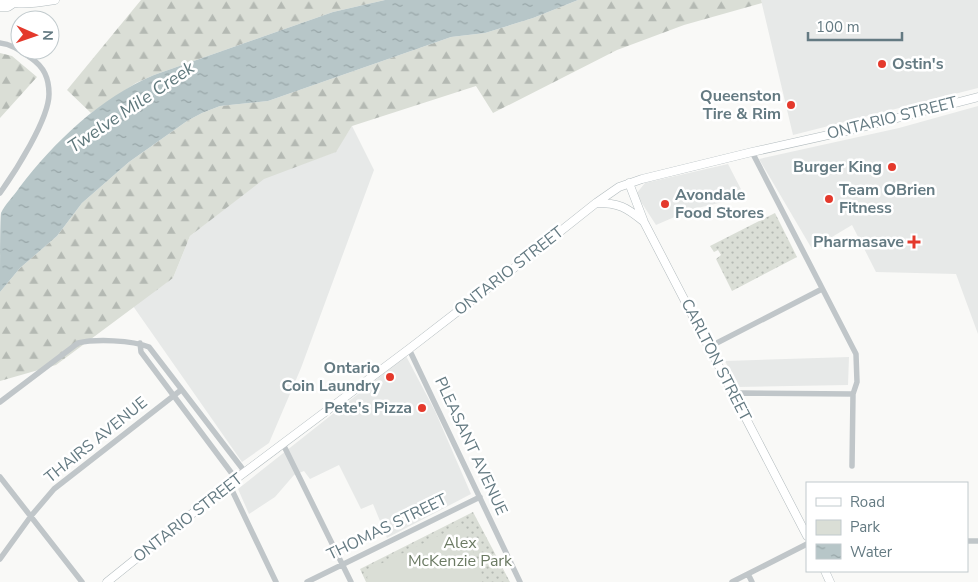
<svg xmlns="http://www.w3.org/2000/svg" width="978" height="582" font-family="'Nunito Sans',sans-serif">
<defs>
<pattern id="green-dots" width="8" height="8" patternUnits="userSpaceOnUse" patternTransform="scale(1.25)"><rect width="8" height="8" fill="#daded6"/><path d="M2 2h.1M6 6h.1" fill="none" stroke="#b4b9b3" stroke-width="1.8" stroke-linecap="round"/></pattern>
<pattern id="forest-firs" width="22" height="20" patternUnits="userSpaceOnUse" patternTransform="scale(1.25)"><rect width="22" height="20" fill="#daded6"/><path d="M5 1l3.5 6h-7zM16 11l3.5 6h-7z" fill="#b4b9b3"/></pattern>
<pattern id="water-ripples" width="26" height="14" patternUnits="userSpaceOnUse" patternTransform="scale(1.25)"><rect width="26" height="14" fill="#b7c6c8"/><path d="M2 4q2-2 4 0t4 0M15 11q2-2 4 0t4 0" fill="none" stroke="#98a6a8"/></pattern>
</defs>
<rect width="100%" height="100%" fill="#f9f9f7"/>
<path fill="#e7e9e8" d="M 761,0 L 978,0 L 978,88 L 793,135 Z
M 978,106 L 978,334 L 956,274 L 876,272 L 852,225 L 812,249 L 759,159 L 899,128 Z
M 352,126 L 374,170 L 301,368 L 269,443 L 242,462 L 133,306 L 173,278 L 190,236 L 264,178 L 335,152 Z
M 728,164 L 745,197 L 693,209 L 656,225 L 636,194 L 645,183 Z
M 406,356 L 435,411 L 471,494 L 387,538 L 373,504 L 361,509 L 339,465 L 310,479 L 304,471 L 294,475 L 275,497 L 249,514 L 238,489 Z
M 849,357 L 848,385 L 738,387 L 725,361 Z"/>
<path fill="url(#green-dots)" d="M 775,213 L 797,257 L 732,291 L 716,259 L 721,255 L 718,250 L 714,252 L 710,246 Z
M 473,512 L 510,582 L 366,582 L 360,569 Z"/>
<path fill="url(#forest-firs)" d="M 141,0 L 385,0 L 333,12 L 154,75 L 136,83 L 91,113 L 67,90 Z
M 578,0 L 761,0 L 762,3 L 684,25 L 617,50 L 493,113 L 476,86 L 352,126 L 336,152 L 264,179 L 190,236 L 173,278 L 56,365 L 0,381 L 0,292 L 20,268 L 57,236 L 82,203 L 129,162 L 187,121 L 202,113 L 220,106 L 268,101 L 451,37 L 485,33 L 533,18 Z
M 0,53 L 12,56 L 37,77 L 0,118 Z"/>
<path fill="#daded6" d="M 461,525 L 481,568 L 482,582 L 369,582 L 367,578 L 370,569 Z"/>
<path fill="url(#water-ripples)" d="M 385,0 L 578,0 L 533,18 L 485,33 L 451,37 L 268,101 L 220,106 L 202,113 L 187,121 L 129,162 L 82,203 L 57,236 L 20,268 L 0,292 C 0,280 0,220 1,213 C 5,204 14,196 19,188 C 55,141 100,98 154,75 L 333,12 Z"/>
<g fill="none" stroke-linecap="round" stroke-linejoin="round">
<g stroke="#b2bbbe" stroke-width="9">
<path id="secondary" d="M 0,0 C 6,1 10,3 15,3 C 28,5 43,2 55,0
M 0,7 L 8,7 L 14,3
M 629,183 L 644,222 L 807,536
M 596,203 C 619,203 626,207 643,221
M 825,571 L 830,582
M 107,582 L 229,484 L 409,349 L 523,261 L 596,203 L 619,187 L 642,179 L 752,152 L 855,129 L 978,97"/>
</g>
<path stroke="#c0c6c9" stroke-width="5.5" d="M 0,43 C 11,44 22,51 31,58 C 44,67 49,78 49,94 C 49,119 15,172 0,193
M 752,152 L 856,354 L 857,382 L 853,394 L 852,466
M 140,343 L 141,352 L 236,479
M 709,347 L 822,289
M 409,349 L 520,582
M 734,397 L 741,393 L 853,394
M 0,402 L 78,343 C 95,339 132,340 149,347 L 245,472
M 283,444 L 351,582
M 0,477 L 82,582
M 229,484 L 276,582
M 967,541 L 978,541
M 0,559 L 31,516 L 54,489 L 181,390
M 748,574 L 752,582
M 307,582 L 480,497
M 732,582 L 807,544"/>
<use href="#secondary" stroke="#fff" stroke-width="8"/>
</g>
<g fill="#e4392c" stroke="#fff" stroke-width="2">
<circle cx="882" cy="64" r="5"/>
<circle cx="791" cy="105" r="5"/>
<circle cx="892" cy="167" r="5"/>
<circle cx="829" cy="199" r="5"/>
<circle cx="665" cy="204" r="5"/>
<path d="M911.5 234.5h5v5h5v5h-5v5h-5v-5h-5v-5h5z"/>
<circle cx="390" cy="377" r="5"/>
<circle cx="422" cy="408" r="5"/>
</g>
<g text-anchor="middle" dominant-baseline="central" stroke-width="5" stroke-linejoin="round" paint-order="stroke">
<g font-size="16" font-weight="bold" fill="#647a82" stroke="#fff" text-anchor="end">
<text x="892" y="64" text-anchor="start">Ostin's</text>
<text x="781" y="96">Queenston<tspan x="781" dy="18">Tire &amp; Rim</tspan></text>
<text x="882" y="167">Burger King</text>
<text x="839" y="190" text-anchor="start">Team OBrien<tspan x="839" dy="18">Fitness</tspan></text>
<text x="675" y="195" text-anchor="start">Avondale<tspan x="675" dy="18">Food Stores</tspan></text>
<text x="904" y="242">Pharmasave</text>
<text x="380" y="368">Ontario<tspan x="380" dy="18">Coin Laundry</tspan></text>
<text x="412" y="408">Pete's Pizza</text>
</g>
<g font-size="16" fill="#647a82" stroke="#fff">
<text transform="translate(892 118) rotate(-14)">ONTARIO STREET</text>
<text transform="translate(509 271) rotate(-38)">ONTARIO STREET</text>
<text transform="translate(716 360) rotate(63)">CARLTON STREET</text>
<text transform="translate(96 440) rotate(-39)">THAIRS AVENUE</text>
<text transform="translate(471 446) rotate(65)">PLEASANT AVENUE</text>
<text transform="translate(188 518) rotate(-38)">ONTARIO STREET</text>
<text transform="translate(387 527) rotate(-26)">THOMAS STREET</text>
</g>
<g font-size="16" fill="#6b7a63" stroke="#fff">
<text x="460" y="543">Alex<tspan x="460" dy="18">McKenzie Park</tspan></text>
</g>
<g font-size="18" font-style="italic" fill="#5f787c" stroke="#fff">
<text transform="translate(131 107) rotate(-34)">Twelve Mile Creek</text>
</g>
</g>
<rect x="806" y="482" width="162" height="90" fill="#ffffff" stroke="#c1cacd"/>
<rect x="816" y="498" width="25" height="8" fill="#ffffff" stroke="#c1cacd"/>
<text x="850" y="507" font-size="15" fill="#647a82">Road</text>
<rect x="816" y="520" width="25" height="15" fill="#daded6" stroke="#c1cacd"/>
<text x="850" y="532" font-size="15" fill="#647a82">Park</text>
<rect x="816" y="544" width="25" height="15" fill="url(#water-ripples)" stroke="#c1cacd"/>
<text x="850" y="557" font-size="15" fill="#647a82">Water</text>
<g transform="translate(35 35) rotate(92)"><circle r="24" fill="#ffffff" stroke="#c1cacd"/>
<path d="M0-4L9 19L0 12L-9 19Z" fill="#e4392c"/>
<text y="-8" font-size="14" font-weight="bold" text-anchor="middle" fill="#647a82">N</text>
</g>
<path d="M808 32v8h94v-8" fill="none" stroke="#647a82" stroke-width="2.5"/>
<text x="816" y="32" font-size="15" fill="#647a82" stroke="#ffffff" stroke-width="4" paint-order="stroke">100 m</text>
</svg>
